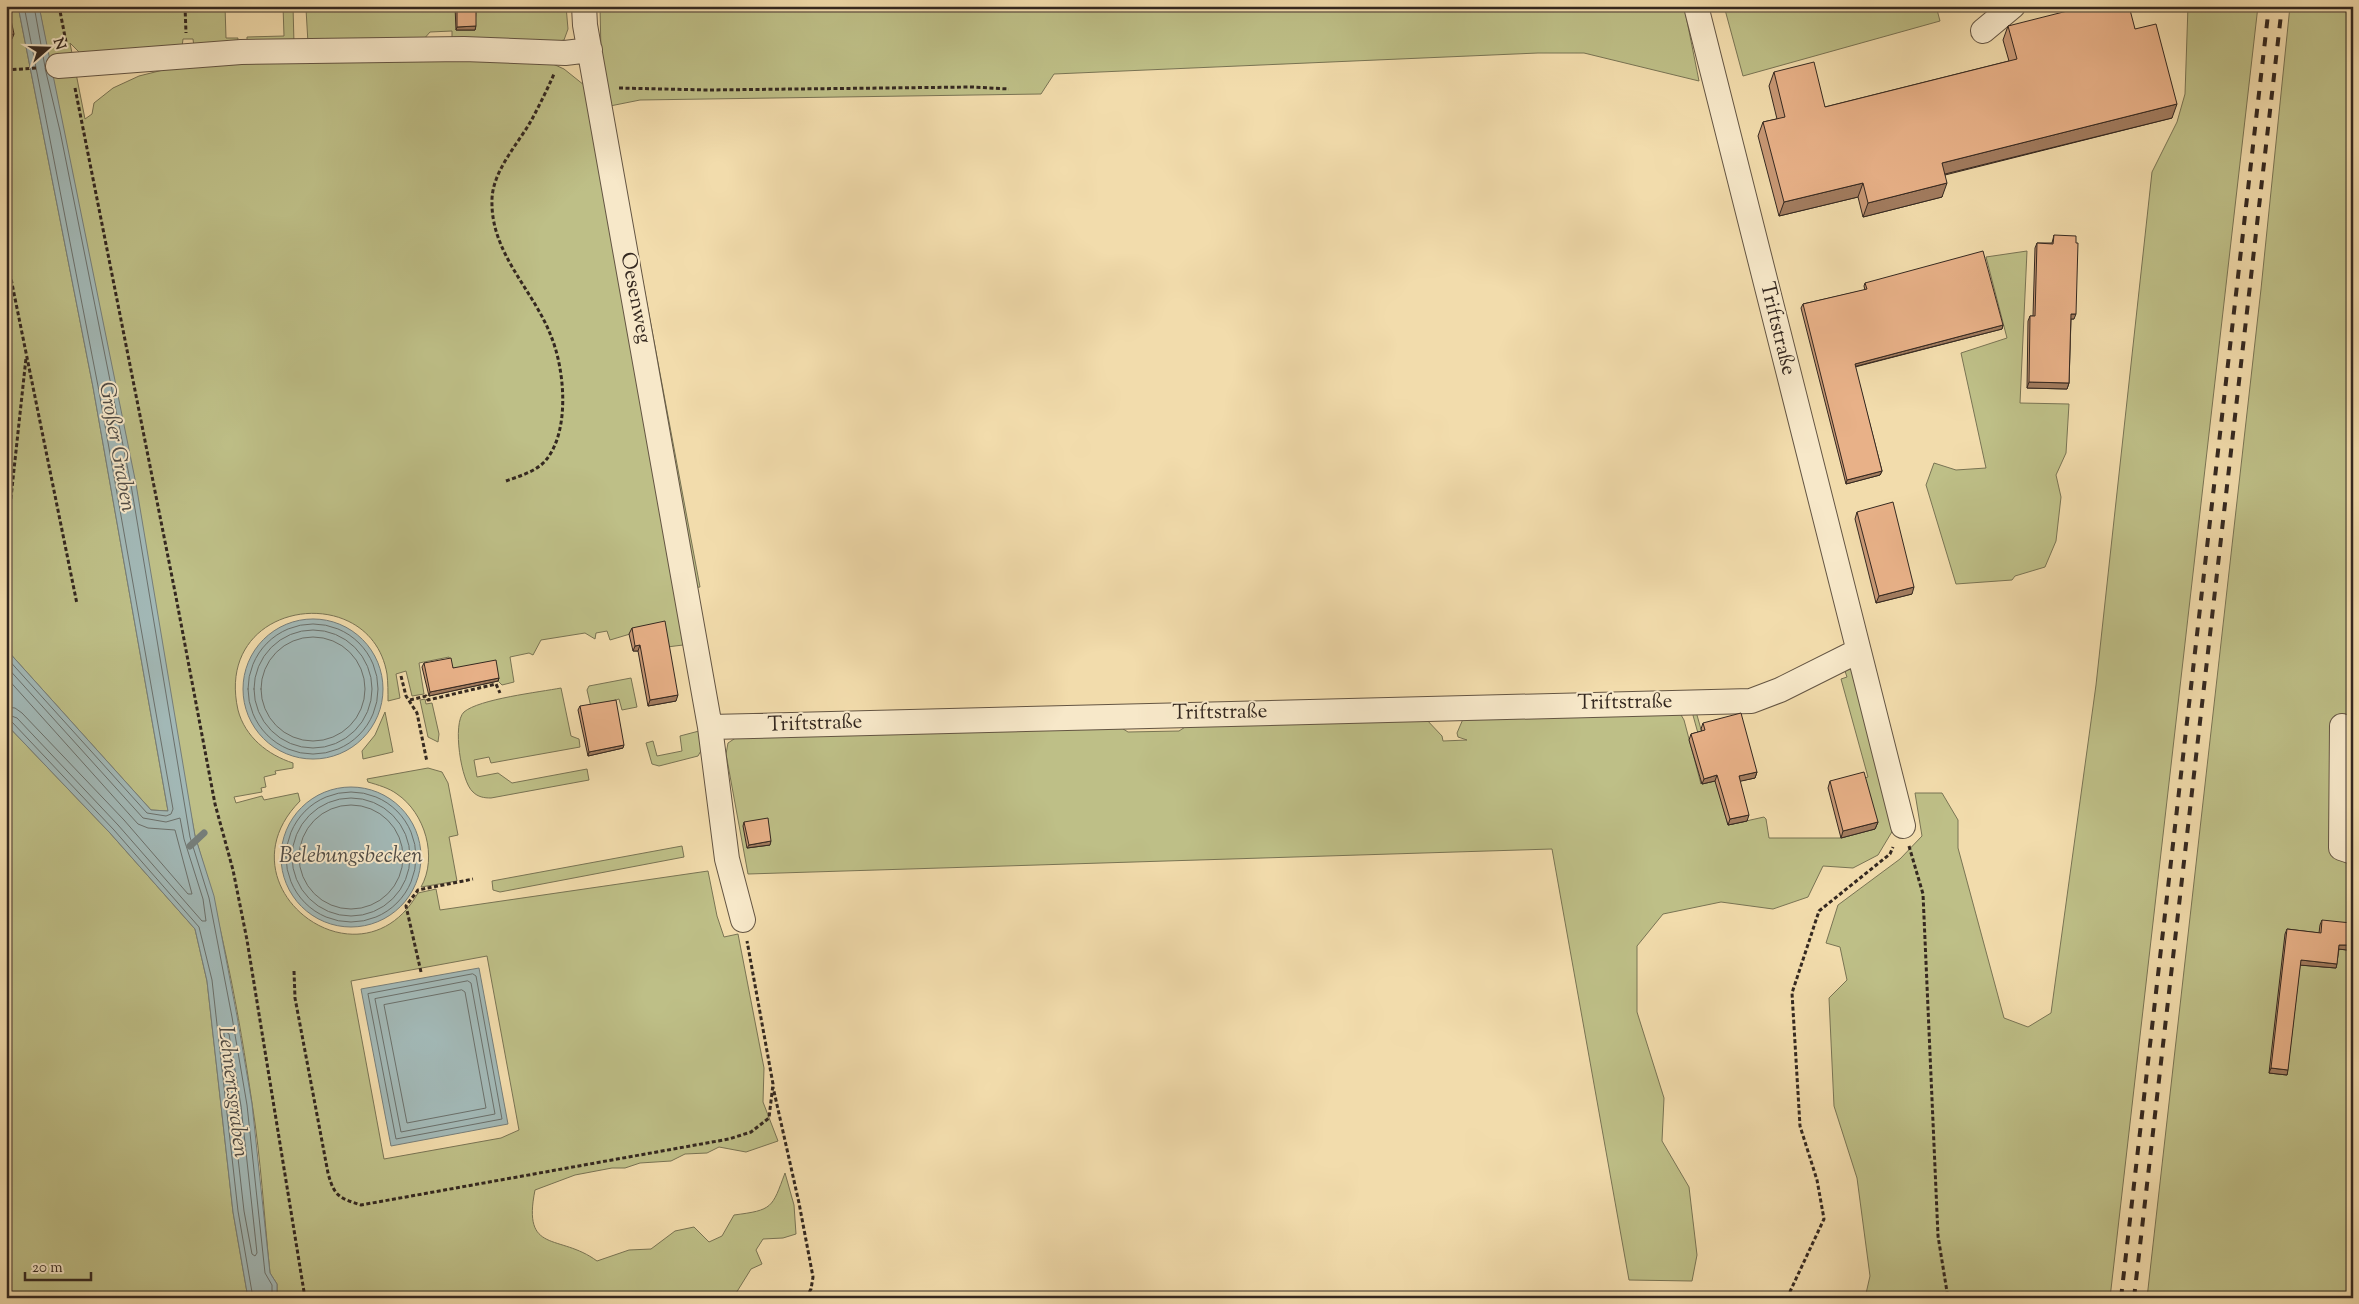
<svg xmlns="http://www.w3.org/2000/svg" width="2359" height="1304" font-family="'Sorts Mill Goudy',serif">
<rect width="100%" height="100%" fill="#f2dcac"/>
<filter id="stains"><feTurbulence type="fractalNoise" baseFrequency=".004" numOctaves="4"/><feColorMatrix values="0 0 0 0 .2 0 0 0 0 .09 0 0 0 0 .02 0 0 0 .5 -.17"/></filter>
<radialGradient id="worn" r=".72"><stop offset=".6" stop-color="#630" stop-opacity="0"/><stop offset="1" stop-color="#630" stop-opacity=".3"/></radialGradient>
<path fill="#bebf87" stroke="#797454" fill-rule="evenodd" d="M 6,6 L 18,6 L 93,387 L 168,811 L 151,810 L 6,649 Z
M 39,6 L 225,6 L 226,38 L 238,38 L 237,44 L 194,47 L 193,39 L 183,39 L 182,47 L 81,54 L 70,43 L 85,119 L 92,114 L 94,103 L 113,88 L 139,76 L 175,67 L 262,60 L 502,56 L 553,64 L 564,69 L 609,105 L 601,53 L 600,6 L 1684,6 L 1699,81 L 1584,53 L 1538,53 L 1054,74 L 1041,94 L 640,100 L 610,106 L 700,587 L 675,590 L 683,645 L 667,647 L 630,634 L 610,640 L 607,631 L 596,633 L 595,639 L 585,633 L 541,640 L 533,655 L 529,653 L 510,657 L 514,682 L 502,685 L 498,681 L 494,663 L 452,674 L 449,657 L 419,663 L 424,694 L 412,696 L 406,671 L 396,674 L 400,698 L 388,701 C 388,692 388,683 387,674 C 371,579 213,599 238,710 C 245,737 268,755 293,763 L 293,768 L 275,771 L 276,774 L 264,777 L 266,787 L 261,788 L 262,792 L 234,797 L 236,803 L 262,796 L 264,800 L 298,793 L 300,801 C 216,886 360,995 418,893 L 436,889 L 440,910 L 708,871 L 717,916 L 724,937 L 738,934 L 764,1068 L 763,1102 L 778,1141 L 746,1152 L 719,1147 L 707,1153 L 685,1154 L 671,1161 L 640,1163 L 625,1168 L 612,1168 L 575,1175 L 535,1190 C 522,1255 559,1233 597,1261 L 629,1250 L 651,1249 L 675,1231 L 694,1227 L 709,1242 L 722,1236 L 734,1215 C 773,1210 772,1208 785,1173 L 794,1205 L 796,1234 L 783,1238 L 763,1239 L 756,1250 L 762,1264 L 751,1269 L 733,1298 L 277,1298 L 277,1284 L 270,1273 C 264,1216 261,1159 252,1103 C 239,1013 222,923 195,836 ZM 487,956 L 519,1130 L 501,1138 L 384,1159 L 351,981 Z
M 283,6 L 293,6 L 294,44 L 247,44 L 247,37 L 284,36 Z
M 317,6 L 566,6 L 568,29 L 564,40 L 549,43 L 452,39 L 452,31 L 430,32 L 423,40 L 308,43 L 306,9 L 316,9 Z
M 1724,6 L 1936,6 L 1940,21 L 1743,76 Z
M 2188,6 L 2258,6 L 2110,1298 L 1865,1298 L 1870,1276 L 1857,1178 L 1834,1106 L 1829,998 L 1847,980 L 1840,947 L 1826,943 L 1838,905 L 1900,859 L 1922,836 L 1915,793 L 1942,793 L 1958,820 L 1958,848 L 2004,1018 L 2028,1027 L 2051,1013 L 2096,685 L 2152,172 L 2177,122 L 2185,94 Z
M 2290,6 L 2353,6 L 2353,1298 L 2147,1298 L 2261,289 Z
M 2027,251 L 2020,403 L 2069,404 L 2066,453 L 2056,475 L 2061,497 L 2056,541 L 2045,567 L 2015,576 L 2012,580 L 1956,584 L 1926,485 L 1934,463 L 1956,470 L 1986,468 L 1961,353 L 2007,338 L 1986,257 Z
M 1852,666 L 1893,830 L 1878,855 L 1853,868 L 1823,866 L 1808,897 L 1773,909 L 1721,902 L 1663,914 L 1637,946 L 1637,1012 L 1664,1098 L 1662,1141 L 1689,1187 L 1697,1255 L 1692,1281 L 1629,1280 L 1552,849 L 748,874 L 726,754 L 728,743 L 740,735 L 1112,722 L 1128,732 L 1179,731 L 1196,720 L 1425,718 L 1442,736 L 1443,741 L 1467,740 L 1458,737 L 1457,733 L 1463,719 L 1677,708 L 1684,720 L 1701,784 L 1699,737 L 1691,708 L 1695,708 L 1728,825 L 1764,817 L 1766,819 L 1769,838 L 1841,838 L 1862,779 L 1868,777 L 1841,679 L 1847,677 L 1844,668 Z
M 631,678 L 637,707 L 622,710 L 619,699 L 591,707 L 587,690 L 589,686 Z
M 561,688 L 571,736 L 579,739 L 580,747 L 491,763 L 489,757 L 474,760 L 477,777 L 498,773 L 512,783 L 587,769 L 589,780 L 491,798 C 484,798 478,797 473,792 C 461,782 452,723 464,712 C 479,699 540,692 561,688 Z
M 425,699 L 426,704 L 432,703 L 439,734 L 438,742 L 428,737 L 420,700 Z
M 385,712 L 393,752 L 363,759 L 362,751 L 375,735 Z
M 6,724 L 110,833 L 195,929 L 207,981 L 233,1212 L 248,1298 L 6,1298 Z
M 699,731 L 702,749 L 698,756 L 659,766 L 652,764 L 646,743 L 653,741 L 657,756 L 682,751 L 680,736 Z
M 428,768 L 442,772 L 448,783 L 458,835 L 449,837 L 457,881 L 421,887 C 438,857 425,813 397,794 C 389,788 378,785 368,782 L 367,779 Z
M 682,846 L 684,857 L 500,892 L 493,890 L 492,881 Z"/>
<path fill="#a2b8b6" stroke="#767e7a" d="M 18,6 L 39,6 L 136,484 L 195,836 L 214,896 L 237,1016 L 252,1104 L 270,1273 L 277,1284 L 277,1298 L 248,1298 L 233,1212 L 207,981 L 195,929 L 110,833 L 6,724 L 6,649 L 151,810 L 168,811 L 93,387 Z
M243 689a70 70 0 1 1 140 0a70 70 0 1 1-140 0Z
M281 857a70 70 0 1 1 140 0a70 70 0 1 1-140 0Z
M 479,968 L 508,1124 L 391,1146 L 361,989 Z"/>
<g fill="none" stroke-linecap="round" stroke-linejoin="round">
<path stroke="#6b706b" stroke-width="1" d="M 34,6 L 45,67
M 45,68 L 60,131 L 131,485 L 190,837 L 209,898 L 232,1017 L 247,1105 L 265,1273 L 272,1285 L 272,1298
M248 689a65 65 0 1 1 130 0a65 65 0 1 1-130 0Z
M254 689a59 59 0 1 1 118 0a59 59 0 1 1-118 0Z
M261 689a52 52 0 1 1 104 0a52 52 0 1 1-104 0Z
M 6,657 L 147,813 L 166,816 L 171,814 L 173,809 L 98,386 L 24,6
M 6,666 L 143,818 L 166,822 L 180,818 L 184,839 L 203,899 L 206,921 L 202,921 L 118,825 L 17,718 L 6,714
M 6,677 L 138,824 L 148,828 L 175,830 L 192,894 L 188,894 L 124,820 L 22,713 L 15,708 L 6,707
M 6,721 L 12,722 L 114,830 L 199,927 L 212,980 L 238,1211 L 253,1298
M286 857a65 65 0 1 1 130 0a65 65 0 1 1-130 0Z
M292 857a59 59 0 1 1 118 0a59 59 0 1 1-118 0Z
M299 857a52 52 0 1 1 104 0a52 52 0 1 1-104 0Z
M 473,974 L 476,976 L 502,1119 L 396,1139 L 368,994 Z
M 468,981 L 471,983 L 495,1114 L 401,1132 L 375,999 Z
M 462,990 L 465,992 L 486,1108 L 407,1123 L 384,1005 Z
M 226,1032 L 229,1034 L 241,1106 L 257,1253 L 255,1256 L 252,1254 L 244,1211 L 224,1034 Z"/>
<path stroke="#767e7a" stroke-width="7" d="M 190,846 L 204,833"/>
<g stroke="#645543" stroke-width="26">
<path id="minor" d="M 584,6 L 585,25 L 710,727 L 1751,701 L 1780,690 L 1858,651
M 1696,6 L 1903,826
M 1983,31 L 2013,6
M 58,66 L 241,52 L 464,49 L 565,53 L 590,50
M 2342,726 L 2341,848 L 2353,852
M 710,727 L 727,859 L 743,920"/>
</g>
<path stroke="#342820" stroke-width="3" stroke-dasharray="4 2.5" stroke-linecap="butt" d="M 59,6 L 66,42
M 185,6 L 186,33
M 6,70 L 37,68
M 75,88 L 176,597 L 215,804 L 233,870 L 247,940 L 305,1298
M 619,88 L 707,90 L 972,87 L 1009,89
M 6,254 L 77,604
M 506,481 C 519,476 536,472 546,460 C 570,431 565,370 551,336 C 533,289 490,253 492,199 C 493,171 517,145 531,121 C 539,106 547,90 554,74
M 6,544 L 26,358
M 401,676 L 406,696 L 417,713 L 427,762
M 410,700 L 426,696 L 428,700 L 496,684 L 500,693
M 1909,846 L 1923,894 L 1938,1236 L 1948,1298
M 294,971 L 295,998 L 328,1173 C 334,1196 339,1198 361,1205 L 729,1139 L 751,1132 L 769,1118 L 773,1084 L 747,941
M 421,972 L 406,906 L 418,890 L 473,879
M 753,1294 L 807,1296 L 811,1289 L 813,1277 L 799,1203 L 773,1087
M 1787,1298 L 1824,1219 L 1817,1180 L 1800,1126 L 1792,993 L 1819,911 L 1890,854 L 1893,847"/>
<use href="#minor" stroke="#f7e8c9" stroke-width="24"/>
<path stroke="#342820" stroke-width="4" stroke-dasharray="9 9" stroke-linecap="butt" d="M 2121,1298 L 2269,6
M 2134,1298 L 2282,6"/>
</g>
<path fill="#c89875" stroke="#342820" d="M 455,6 L 476,6 L 475,30 L 456,30 Z
M 2008,26 L 2135,29 L 2172,118 L 1945,175 L 1942,197 L 1863,217 L 1858,197 L 1779,216 L 1758,136 L 1763,122 L 1777,119 L 1769,86 L 1774,72 L 1825,107 L 2009,61 L 2003,40 Z
M 2054,235 L 2074,319 L 2071,319 L 2069,383 L 2067,389 L 2027,388 L 2028,321 L 2030,316 L 2033,316 L 2035,248 L 2037,243 L 2052,243 Z
M 1865,283 L 2003,325 L 2002,329 L 1855,367 L 1882,471 L 1880,475 L 1846,484 L 1801,308 L 1803,304 L 1865,290 L 1864,286 Z
M 1857,512 L 1912,594 L 1876,603 L 1855,519 Z
M 632,628 L 676,701 L 648,706 L 638,651 L 633,651 L 629,634 Z
M 424,663 L 453,668 L 499,678 L 498,681 L 429,696 L 422,667 Z
M 580,706 L 623,748 L 588,756 L 578,710 Z
M 1703,723 L 1757,772 L 1755,778 L 1740,781 L 1747,821 L 1728,825 L 1715,781 L 1702,784 L 1689,740 L 1691,734 L 1702,731 L 1701,729 Z
M 1830,781 L 1878,822 L 1875,829 L 1841,838 L 1828,788 Z
M 744,822 L 770,845 L 747,848 L 743,826 Z
M 2322,920 L 2349,945 L 2347,950 L 2339,949 L 2336,968 L 2300,965 L 2287,1075 L 2269,1073 L 2285,934 L 2287,929 L 2319,933 L 2320,925 Z"/>
<path fill="#a27c5f" stroke="#342820" d="M 476,26 L 475,30 L 456,30 L 457,27 Z
M 14,34 L 12,39 L 6,40 L 8,35 Z
M 11,54 L 9,59 L 6,60 L 6,55 Z
M 2177,104 L 2172,118 L 1937,176 L 1942,163 Z
M 1863,183 L 1858,197 L 1779,216 L 1784,202 Z
M 1947,183 L 1942,197 L 1863,217 L 1868,203 Z
M 2071,314 L 2076,314 L 2074,319 L 2069,319 Z
M 2003,325 L 2002,329 L 1853,367 L 1855,364 Z
M 2029,382 L 2069,383 L 2067,389 L 2027,388 Z
M 1882,471 L 1880,475 L 1846,484 L 1847,480 Z
M 1914,587 L 1912,594 L 1876,603 L 1879,596 Z
M 640,645 L 638,651 L 633,651 L 635,646 Z
M 499,678 L 498,681 L 429,696 L 430,692 Z
M 678,695 L 676,701 L 648,706 L 650,700 Z
M 624,745 L 623,748 L 588,756 L 589,752 Z
M 1757,772 L 1755,778 L 1737,782 L 1739,776 Z
M 1717,775 L 1715,781 L 1702,784 L 1704,779 Z
M 1749,815 L 1747,821 L 1728,825 L 1730,819 Z
M 1878,822 L 1875,829 L 1841,838 L 1843,831 Z
M 771,841 L 770,845 L 747,848 L 749,845 Z
M 2339,945 L 2349,945 L 2347,950 L 2338,949 Z
M 2301,960 L 2337,964 L 2336,968 L 2299,965 Z
M 2271,1068 L 2288,1070 L 2287,1075 L 2269,1073 Z"/>
<path fill="#e8b188" stroke="#342820" d="M 6,6 L 8,6 L 14,34 L 8,35 L 11,54 L 6,55 Z
M 457,6 L 476,6 L 476,26 L 457,27 Z
M 2087,6 L 2129,6 L 2135,29 L 2156,24 L 2177,104 L 1942,163 L 1947,183 L 1868,203 L 1863,183 L 1784,202 L 1763,122 L 1785,117 L 1774,72 L 1814,62 L 1825,107 L 2017,59 L 2008,26 Z
M 2054,235 L 2076,236 L 2076,243 L 2078,243 L 2076,314 L 2071,314 L 2069,383 L 2029,382 L 2030,316 L 2035,316 L 2037,243 L 2053,244 Z
M 1983,251 L 2003,325 L 1855,364 L 1882,471 L 1847,480 L 1803,304 L 1867,289 L 1865,283 Z
M 1893,502 L 1914,587 L 1879,596 L 1857,512 Z
M 665,621 L 678,695 L 650,700 L 640,645 L 635,646 L 632,628 Z
M 451,658 L 453,668 L 496,660 L 499,678 L 430,692 L 424,663 Z
M 616,700 L 624,745 L 589,752 L 580,706 Z
M 1741,713 L 1757,772 L 1739,776 L 1749,815 L 1730,819 L 1717,775 L 1704,779 L 1691,734 L 1705,730 L 1703,723 Z
M 1864,772 L 1878,822 L 1843,831 L 1830,781 Z
M 768,818 L 771,841 L 749,845 L 744,822 Z
M 2322,920 L 2351,923 L 2349,945 L 2339,945 L 2337,964 L 2301,960 L 2288,1070 L 2271,1068 L 2287,929 L 2321,933 Z"/>
<g text-anchor="middle" dominant-baseline="central" stroke-width="4" stroke-linejoin="round" paint-order="stroke">
<g font-size="21" fill="#342820" stroke="#f7e8c9">
<text transform="translate(635 298) rotate(79)">Oesenweg</text>
<text transform="translate(1777 329) rotate(76)">Triftstraße</text>
<text transform="translate(1625 703) rotate(-1)">Triftstraße</text>
<text transform="translate(1220 713) rotate(-1)">Triftstraße</text>
<text transform="translate(815 724) rotate(-2)">Triftstraße</text>
</g>
<g font-size="22" font-style="italic" fill="#504c46" stroke="#f7e8c9">
<text transform="translate(116 447) rotate(80)">Großer Graben</text>
<text x="351" y="857">Belebungsbecken</text>
<text transform="translate(232 1092) rotate(83)">Lehnertsgraben</text>
</g>
</g>
<rect width="2359" height="1304" fill="none" stroke="#f2dcac" stroke-width="25"/>
<rect x="8" y="8" width="2344" height="1289" fill="none" stroke="#342820" stroke-width="2.5"/>
<rect x="12" y="12" width="2334" height="1279" fill="none" stroke="#342820"/>
<g transform="translate(48 48) rotate(70)" stroke="#f7e8c9" stroke-width="4" paint-order="stroke">
<path d="M0-4L9 19L0 12L-9 19Z" fill="#342820"/>
<text y="-8" font-size="14" font-weight="bold" text-anchor="middle" fill="#342820">N</text>
</g>
<path d="M25 1272v8h66v-8" fill="none" stroke="#342820" stroke-width="2.5"/>
<text x="32" y="1272" font-size="15" fill="#342820" stroke="#f7e8c9" stroke-width="4" paint-order="stroke">20 m</text>
<rect width="100%" height="100%" filter="url(#stains)"/>
<rect width="100%" height="100%" fill="url(#worn)"/>
</svg>
